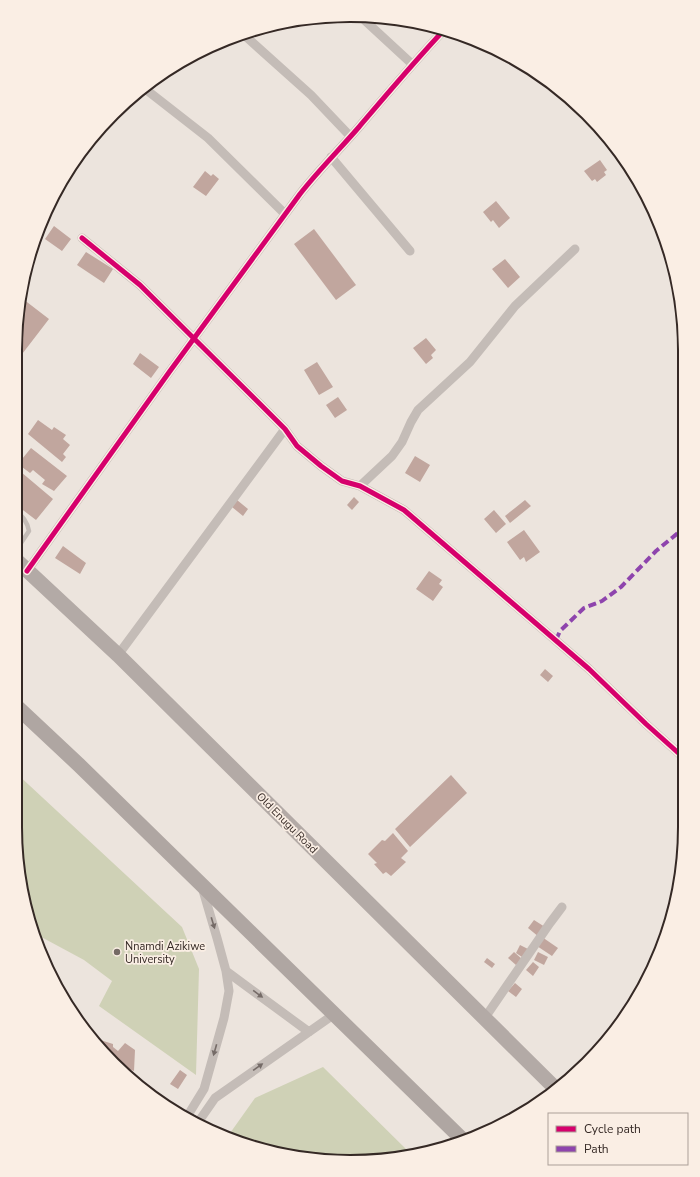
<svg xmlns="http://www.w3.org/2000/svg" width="700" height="1177" font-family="'Nunito Sans',sans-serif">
<rect width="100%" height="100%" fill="#ece4dd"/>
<path fill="#cfd1b6" d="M 15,772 L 182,927 L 199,969 L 196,1075 L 99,1006 L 112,981 L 84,960 L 32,932 L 15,827 Z
M 323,1067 L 409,1152 L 350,1162 L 243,1144 L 228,1136 L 255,1098 Z"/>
<path fill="#c1a69e" d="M 415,21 L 416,21 L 429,25 L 424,30 Z
M 600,160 L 607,170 L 604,172 L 606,175 L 597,182 L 595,179 L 592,181 L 584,171 Z
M 205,171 L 211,176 L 213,174 L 219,179 L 206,196 L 193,187 Z
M 496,201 L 510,218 L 499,228 L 493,220 L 491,222 L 483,212 Z
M 54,226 L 71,239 L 62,251 L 45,239 Z
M 314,229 L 356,285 L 336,300 L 294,244 Z
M 86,252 L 113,269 L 104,283 L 77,265 Z
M 505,259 L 520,277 L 508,288 L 492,269 Z
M 23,299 L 49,319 L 16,362 L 16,328 L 21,302 Z
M 426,338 L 436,350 L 431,355 L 433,358 L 426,364 L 413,348 Z
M 140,353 L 159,367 L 151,378 L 133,364 Z
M 317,362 L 333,387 L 319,395 L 304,370 Z
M 338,397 L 347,410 L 335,418 L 326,405 Z
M 38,420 L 52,430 L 54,427 L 66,435 L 63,439 L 70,445 L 63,454 L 66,457 L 62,462 L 28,434 Z
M 31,448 L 67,476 L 54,491 L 42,484 L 45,480 L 33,470 L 30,473 L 18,464 Z
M 415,456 L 430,465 L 420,482 L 405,473 Z
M 21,472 L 53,499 L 36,520 L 15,504 L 16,479 Z
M 354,497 L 359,502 L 352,510 L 347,505 Z
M 237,500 L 248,509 L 243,516 L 232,507 Z
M 525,500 L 531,506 L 510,523 L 505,516 Z
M 494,510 L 506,524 L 496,533 L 484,519 Z
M 524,530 L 540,552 L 526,562 L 524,557 L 520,560 L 507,542 Z
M 63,546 L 86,563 L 80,574 L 55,558 Z
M 429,571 L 442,580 L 439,584 L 443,587 L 433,601 L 416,589 Z
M 545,669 L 553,676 L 548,682 L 540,675 Z
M 451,775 L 467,793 L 410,847 L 395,829 Z
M 393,833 L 408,851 L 401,858 L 406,862 L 391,876 L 386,872 L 383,874 L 374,864 L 377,863 L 368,854 L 382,840 L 385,841 Z
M 534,920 L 545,927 L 539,937 L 528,928 Z
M 542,937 L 558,948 L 552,956 L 537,946 Z
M 520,945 L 528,949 L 522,957 L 516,953 Z
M 514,952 L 522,959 L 516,965 L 508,958 Z
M 538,952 L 548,957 L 544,965 L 534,960 Z
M 487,958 L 495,964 L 492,968 L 484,962 Z
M 533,962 L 539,967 L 533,976 L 526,970 Z
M 515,983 L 522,989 L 516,997 L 508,991 Z
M 94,1038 L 113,1044 L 113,1047 L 118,1051 L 125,1043 L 135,1050 L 134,1071 L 120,1066 L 93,1040 Z
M 180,1070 L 187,1075 L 178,1089 L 170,1084 Z"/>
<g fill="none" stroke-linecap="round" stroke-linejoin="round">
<path stroke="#c4bcb7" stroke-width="4.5" d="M 15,552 L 29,531 C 27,521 23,517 15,510"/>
<path stroke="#c4bcb7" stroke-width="9" d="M 360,16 L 412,64
M 243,34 L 311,95 L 350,136
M 144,88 L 208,138 L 285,214
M 331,157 L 410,251
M 82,238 L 140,285 L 257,401 L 285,429 L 297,446 L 321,466 L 342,481 L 360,486 L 404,510 L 589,669 L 646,724 L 684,758
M 360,486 L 392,456 L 402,442 L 411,422 L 418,410 L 470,362 L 515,306 L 575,249
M 27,571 L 170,371 L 300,194 C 318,171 339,150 359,127 C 387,94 414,62 444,30
M 118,655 L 285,429
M 226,971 L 309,1032
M 484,1019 L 550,923 L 562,907
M 188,1115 L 204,1089 L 224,1018 L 229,991 L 226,971 L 217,938 L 202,887
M 199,1121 L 215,1098 L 333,1015"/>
<path stroke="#b3aaa6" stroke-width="15" d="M 15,559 L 118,655 L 557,1090"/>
<path stroke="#afa6a2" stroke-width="15" d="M 15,705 L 79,765 L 464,1141"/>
<path stroke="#8e44ad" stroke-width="4" stroke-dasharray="8 4" stroke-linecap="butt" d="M 556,640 L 560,631 L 584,608 L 602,601 L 621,587 L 656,551 L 684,528"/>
<g stroke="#faeee4" stroke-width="8">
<path id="cycleway" d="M 82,238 L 140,285 L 257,401 L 285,429 L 297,446 L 321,466 L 342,481 L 360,486 L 404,510 L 589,669 L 646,724 L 684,758
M 27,571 L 170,371 L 300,194 C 318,171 339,150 359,127 C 387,94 414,62 444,30"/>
</g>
<use href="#cycleway" stroke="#d6006c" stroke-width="5"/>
</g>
<defs><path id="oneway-solid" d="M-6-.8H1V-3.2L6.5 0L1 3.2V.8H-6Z"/></defs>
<g fill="#756b67">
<use href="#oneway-solid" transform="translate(213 923) rotate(73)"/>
<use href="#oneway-solid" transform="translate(258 994) rotate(36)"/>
<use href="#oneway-solid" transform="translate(215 1050) rotate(106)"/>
<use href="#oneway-solid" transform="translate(258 1067) rotate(-35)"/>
</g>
<circle fill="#756a65" stroke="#faeee4" stroke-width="1.5" cx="117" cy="952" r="4"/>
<g text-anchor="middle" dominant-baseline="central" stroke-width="3.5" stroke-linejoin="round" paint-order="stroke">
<g font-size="11" fill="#352925" stroke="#faeee4">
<text transform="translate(287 823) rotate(45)">Old Enugu Road</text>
</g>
<g font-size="11" fill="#352925" stroke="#faeee4" text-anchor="start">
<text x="125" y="946">Nnamdi Azikiwe<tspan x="125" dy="13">University</tspan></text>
</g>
</g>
<path d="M0 0H700V1177H0ZM350 22H350A328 328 0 0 1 678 350V827A328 328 0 0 1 350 1155H350A328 328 0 0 1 22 827V350A328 328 0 0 1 350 22Z" fill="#faeee4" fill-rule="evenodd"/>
<path fill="none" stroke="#352925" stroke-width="2" d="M350 22H350A328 328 0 0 1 678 350V827A328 328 0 0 1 350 1155H350A328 328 0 0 1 22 827V350A328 328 0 0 1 350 22Z"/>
<rect x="548" y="1113" width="140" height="52" fill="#faeee4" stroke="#ab9f98"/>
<rect x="556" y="1126" width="20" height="6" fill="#d6006c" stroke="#ab9f98"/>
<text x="584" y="1133" font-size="12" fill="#352925">Cycle path</text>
<rect x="556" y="1146" width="20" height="6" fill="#8e44ad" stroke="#ab9f98"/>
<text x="584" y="1153" font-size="12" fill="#352925">Path</text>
</svg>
